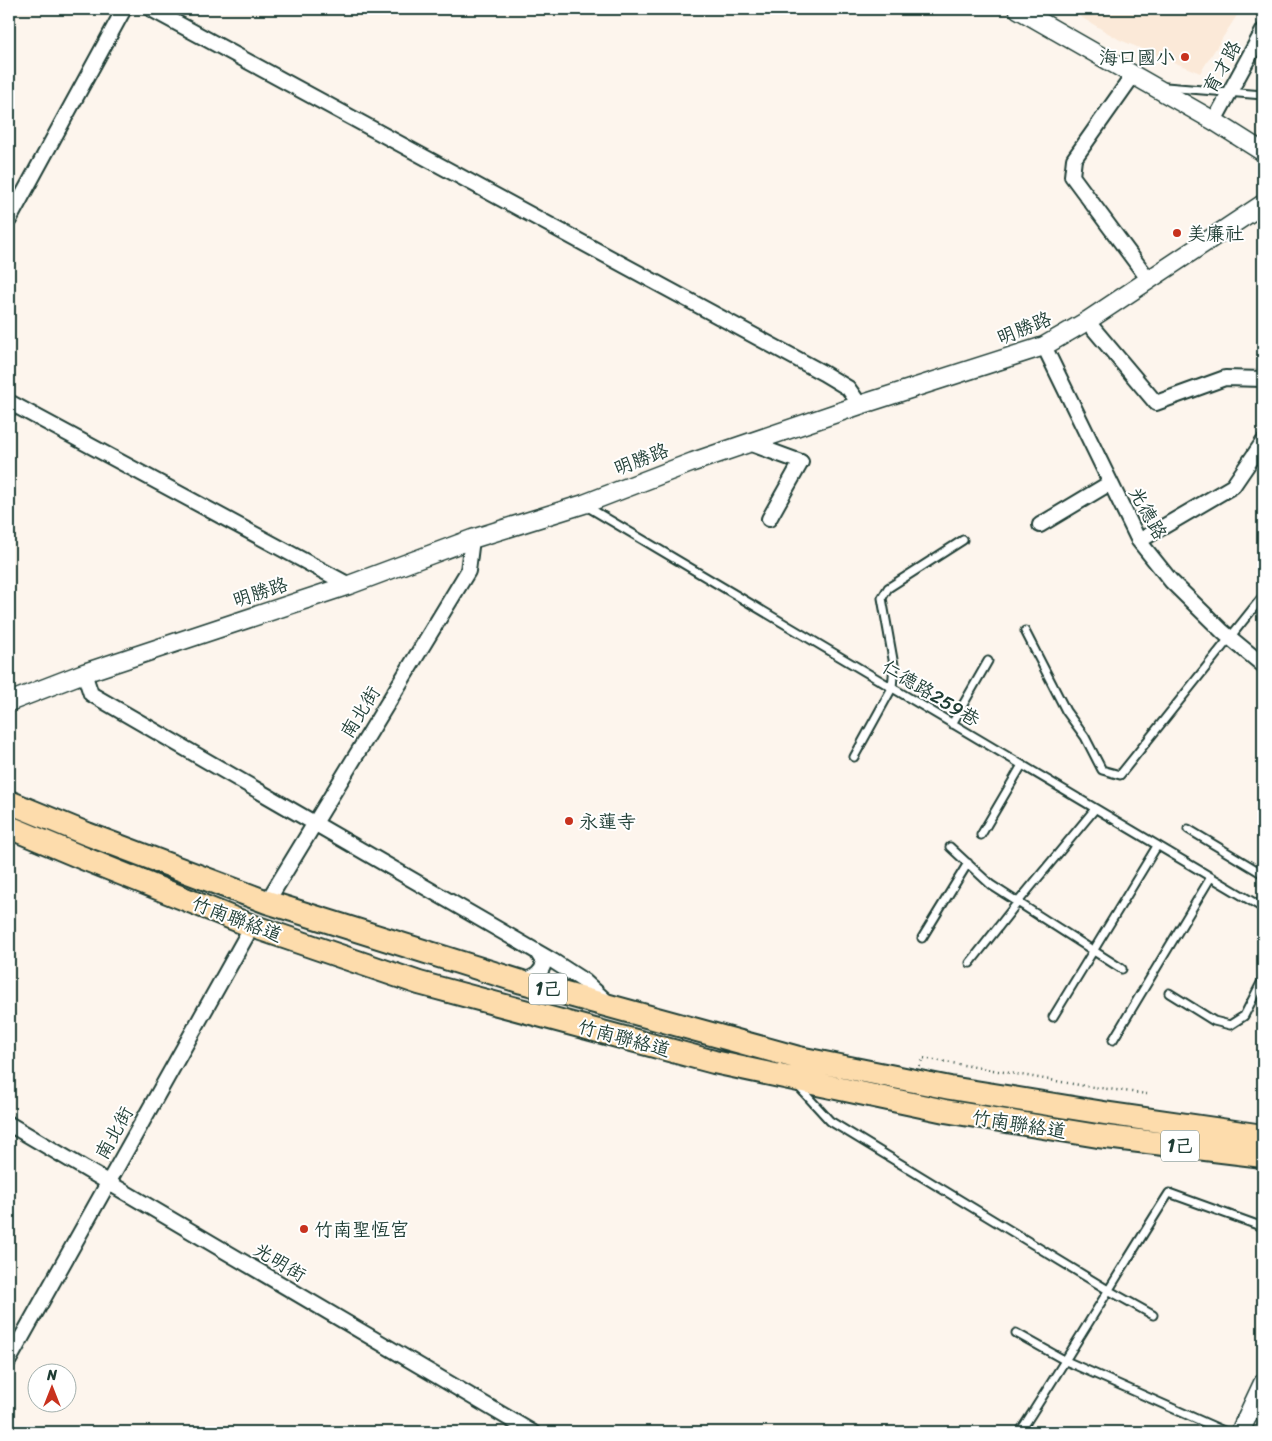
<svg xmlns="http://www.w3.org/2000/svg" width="1272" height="1441" font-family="Sriracha,'LXGW WenKai TC',sans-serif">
<rect width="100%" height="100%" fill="#fdf5ed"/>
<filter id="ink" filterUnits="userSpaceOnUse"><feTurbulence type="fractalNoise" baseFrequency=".02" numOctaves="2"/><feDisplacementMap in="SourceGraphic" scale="10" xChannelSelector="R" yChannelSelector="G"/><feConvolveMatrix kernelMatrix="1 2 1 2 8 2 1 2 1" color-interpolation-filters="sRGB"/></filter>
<g filter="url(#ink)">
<path fill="#fbe9d8" d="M 1067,9 L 1241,9 L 1200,73 L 1120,40 Z"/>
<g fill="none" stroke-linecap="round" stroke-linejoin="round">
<g stroke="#1f3d34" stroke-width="11">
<path id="service" d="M 1166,87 L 1263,95
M 586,506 L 1263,908
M 1025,631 L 1066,711 L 1085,737 L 1102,770 L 1120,775 L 1263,596
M 952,724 L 988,661
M 854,757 L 892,688 L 894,665 L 882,598 L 888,588 L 963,540
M 1188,829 L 1263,874
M 981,835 L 1022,765
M 950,847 L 991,885 L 1122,969
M 922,938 L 968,863
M 970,963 L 1018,902 L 1095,809
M 1169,993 L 1214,1021 L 1230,1025 L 1244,1016 L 1263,979
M 1053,1017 L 1157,846
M 1113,1040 L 1211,877
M 798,1086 L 830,1121 L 1108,1290 L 1153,1315
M 1016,1333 L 1066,1361 L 1226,1432
M 1020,1432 C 1071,1353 1119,1272 1169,1193 L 1263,1227"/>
</g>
<g stroke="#1f3d34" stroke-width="18">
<path id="minor" d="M 151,9 L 823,373 L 848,388 L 860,405
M 1134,74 L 1074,159 L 1072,176 L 1149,280
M 1214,121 L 1263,31
M 9,220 L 124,9
M 1087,321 L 1156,403 L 1225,378 L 1263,379
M 1044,346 L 1139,541 L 1171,581 L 1223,632 L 1263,665
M 9,402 L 349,585
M 749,443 L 801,462 L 769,519
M 1040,525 L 1110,483
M 1139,541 L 1233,486 L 1263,442
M 84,673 L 91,694 L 553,961 L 584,981 L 607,1002
M 267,902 L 468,571 L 472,539
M 522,982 C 533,977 541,975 544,963 L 537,952
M 9,1124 L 532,1432
M 9,1360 L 252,926"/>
</g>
<g stroke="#1f3d34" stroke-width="21">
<path id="tertiary" d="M 1018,9 L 1214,121 L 1263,152
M 9,702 L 84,673 L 349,585 L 472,539 L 584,504 L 693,462 L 860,405 L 1044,346 L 1087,321 L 1263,204
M 1240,1432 L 1263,1383"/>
</g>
<g stroke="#1f3d34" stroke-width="26">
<path id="primary" d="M 9,802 L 87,834 L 267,902 L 522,982 L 799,1058 L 950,1088 L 1104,1113 L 1263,1136
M 9,827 L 83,858 L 252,926 L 419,983 L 714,1062 L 945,1111 L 1098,1136 L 1263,1156"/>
</g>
<path stroke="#1f3d34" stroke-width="2.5" stroke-dasharray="1 4" stroke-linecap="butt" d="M 919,1066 L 923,1058 L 1085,1086 L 1147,1094"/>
<use href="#service" stroke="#fff" stroke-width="7"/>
<use href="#minor" stroke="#fff" stroke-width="14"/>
<use href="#tertiary" stroke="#fff" stroke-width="18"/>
<use href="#primary" stroke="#fddcac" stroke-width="22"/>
</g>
</g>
<g fill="#c8321e" stroke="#fff" stroke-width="2">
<circle cx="1185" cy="57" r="5"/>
<circle cx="1177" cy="233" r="5"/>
<circle cx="569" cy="821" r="5"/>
<circle cx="304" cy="1229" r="5"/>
</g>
<g text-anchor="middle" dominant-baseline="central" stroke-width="4" stroke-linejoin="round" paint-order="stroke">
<g fill="#fff" stroke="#627771" stroke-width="1">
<rect x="529" y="973.5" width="38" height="31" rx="4"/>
<rect x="1161" y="1130.5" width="38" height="31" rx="4"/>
</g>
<g font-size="18" font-weight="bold" fill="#1f3d34">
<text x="548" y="989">1己</text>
<text x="1180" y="1146">1己</text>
</g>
<g font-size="19" fill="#1f3d34" stroke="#fff" text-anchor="start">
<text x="1175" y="57" text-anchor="end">海口國小</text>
<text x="1187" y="233">美廉社</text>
<text x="579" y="821">永蓮寺</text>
<text x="314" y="1229">竹南聖恆宮</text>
</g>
<g font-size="19" fill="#1f3d34" stroke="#fff">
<text transform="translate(1222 67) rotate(-61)">育才路</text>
<text transform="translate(1024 328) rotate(-22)">明勝路</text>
<text transform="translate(641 459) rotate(-21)">明勝路</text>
<text transform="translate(1148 513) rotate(61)">光德路</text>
<text transform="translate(260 592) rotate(-18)">明勝路</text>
<text transform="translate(931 693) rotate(31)">仁德路259巷</text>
<text transform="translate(360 712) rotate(-58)">南北街</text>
<text transform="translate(237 919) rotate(21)">竹南聯絡道</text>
<text transform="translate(624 1038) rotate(15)">竹南聯絡道</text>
<text transform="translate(1019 1124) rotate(9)">竹南聯絡道</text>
<text transform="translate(114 1133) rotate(-61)">南北街</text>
<text transform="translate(280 1262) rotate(31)">光明街</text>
</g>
</g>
<rect width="1272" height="1441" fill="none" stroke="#fff" stroke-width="30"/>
<rect x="15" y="15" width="1242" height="1411" fill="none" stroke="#1f3d34" stroke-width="2" filter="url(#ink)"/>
<g transform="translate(52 1388)"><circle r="24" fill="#ffffff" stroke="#a5b1ae"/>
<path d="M0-4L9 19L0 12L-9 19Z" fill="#c8321e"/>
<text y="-8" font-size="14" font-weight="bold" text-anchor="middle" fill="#1f3d34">N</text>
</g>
</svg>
